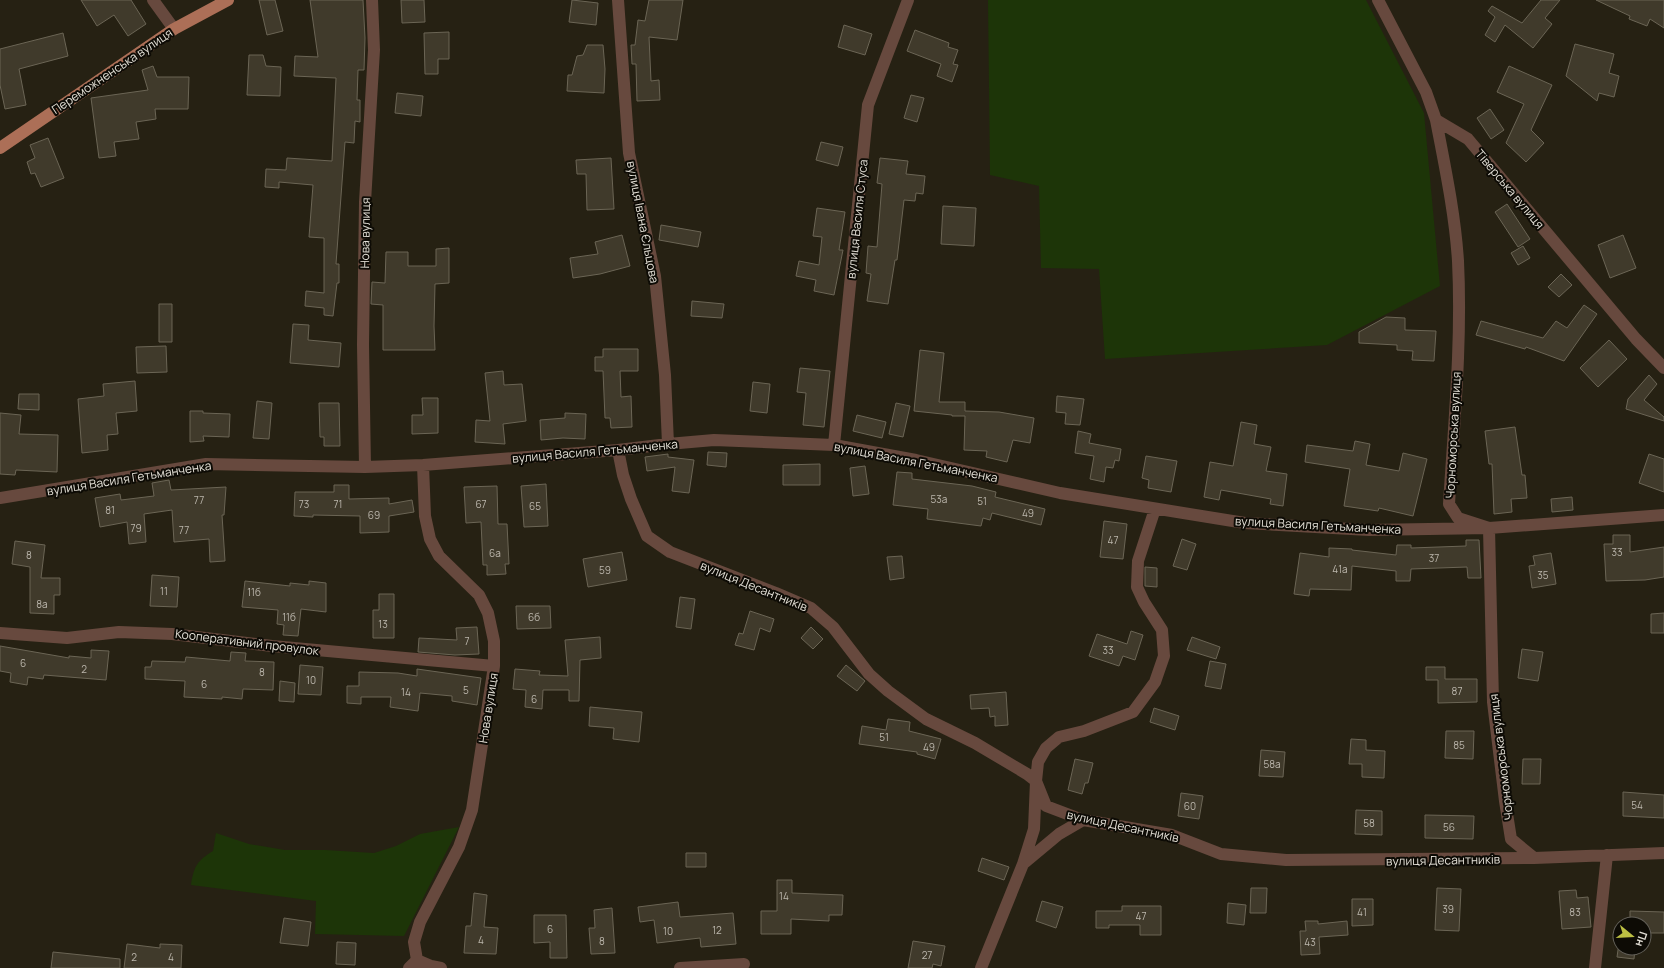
<svg xmlns="http://www.w3.org/2000/svg" width="1664" height="968" font-family="Manrope,sans-serif">
<rect width="100%" height="100%" fill="#262113"/>
<path fill="#1d3508" d="M 988,0 L 1366,0 L 1424,113 L 1440,286 L 1327,345 L 1105,359 L 1099,269 L 1041,268 L 1039,186 L 990,175 Z
M 459,827 L 404,936 L 315,934 L 316,901 L 191,885 C 194,866 197,861 213,851 L 216,833 L 249,844 L 285,850 L 325,850 L 374,853 L 396,846 L 420,834 Z"/>
<path fill="#403a2b" stroke="#6b6555" d="M 81,0 L 131,0 L 146,24 L 128,36 L 114,15 L 97,26 Z
M 259,0 L 275,0 L 283,31 L 267,35 Z
M 310,0 L 363,0 L 365,38 L 364,70 L 358,70 L 357,100 L 360,100 L 360,122 L 355,121 L 354,143 L 345,142 L 336,264 L 339,264 L 339,283 L 337,283 L 333,316 L 324,315 L 324,308 L 305,306 L 306,291 L 324,293 L 324,238 L 309,237 L 313,185 L 279,182 L 279,188 L 265,187 L 266,169 L 286,170 L 287,158 L 332,161 L 336,78 L 294,76 L 295,56 L 318,57 Z
M 401,0 L 424,0 L 425,22 L 402,23 Z
M 572,0 L 598,3 L 596,25 L 569,22 Z
M 649,0 L 683,0 L 677,40 L 649,37 L 651,81 L 659,80 L 660,100 L 637,101 L 636,64 L 632,64 L 631,45 L 635,45 L 638,20 L 645,21 Z
M 1541,0 L 1560,0 L 1545,18 L 1552,24 L 1533,48 L 1505,25 L 1495,42 L 1485,35 L 1495,17 L 1488,11 L 1492,6 L 1522,23 Z
M 1596,0 L 1664,0 L 1664,28 L 1650,19 L 1647,26 L 1629,19 L 1630,16 Z
M 844,25 L 872,34 L 865,55 L 838,47 Z
M 915,30 L 949,43 L 948,47 L 958,50 L 953,64 L 958,65 L 952,82 L 937,76 L 941,64 L 907,51 Z
M 449,32 L 449,59 L 438,59 L 438,74 L 425,74 L 424,33 Z
M 63,33 L 68,56 L 19,69 L 26,105 L 5,109 L 0,85 L 0,49 Z
M 1575,44 L 1614,54 L 1609,73 L 1619,76 L 1614,97 L 1599,93 L 1597,101 L 1566,76 Z
M 587,45 L 603,45 L 605,69 L 604,93 L 567,91 L 568,75 L 572,75 L 577,56 L 583,55 Z
M 249,55 L 263,55 L 266,66 L 281,67 L 280,96 L 247,95 Z
M 153,66 L 157,77 L 189,77 L 188,109 L 155,109 L 156,119 L 136,122 L 139,139 L 114,142 L 116,156 L 99,158 L 91,98 L 148,90 L 142,70 Z
M 1509,66 L 1552,85 L 1531,130 L 1544,143 L 1526,162 L 1506,143 L 1524,104 L 1497,92 Z
M 397,93 L 423,96 L 421,116 L 395,113 Z
M 911,95 L 924,98 L 917,122 L 904,118 Z
M 1490,109 L 1504,130 L 1491,139 L 1477,118 Z
M 48,138 L 64,178 L 41,187 L 35,173 L 31,174 L 27,162 L 35,158 L 30,145 Z
M 821,142 L 843,147 L 838,166 L 816,160 Z
M 611,158 L 614,209 L 587,210 L 586,174 L 577,174 L 576,160 Z
M 880,158 L 908,161 L 906,174 L 925,176 L 923,194 L 916,193 L 915,201 L 904,200 L 897,260 L 895,260 L 888,304 L 867,301 L 871,274 L 866,273 L 868,246 L 877,247 L 882,184 L 877,183 Z
M 1507,204 L 1530,239 L 1518,247 L 1495,212 Z
M 943,206 L 976,208 L 974,246 L 941,244 Z
M 817,208 L 845,212 L 839,250 L 843,250 L 834,295 L 814,291 L 816,280 L 796,276 L 799,261 L 819,265 L 822,237 L 813,236 Z
M 661,225 L 701,232 L 698,247 L 659,240 Z
M 622,235 L 630,266 L 600,274 L 573,278 L 570,258 L 598,254 L 595,242 Z
M 1623,235 L 1636,268 L 1610,278 L 1598,245 Z
M 1523,246 L 1530,258 L 1518,265 L 1511,253 Z
M 449,248 L 449,283 L 435,284 L 434,326 L 435,350 L 383,350 L 383,305 L 371,304 L 372,282 L 385,283 L 386,252 L 408,252 L 408,266 L 436,266 L 436,249 Z
M 1561,274 L 1572,285 L 1559,297 L 1548,287 Z
M 692,301 L 724,304 L 722,318 L 691,316 Z
M 159,304 L 172,304 L 172,342 L 159,342 Z
M 1584,305 L 1597,314 L 1564,361 L 1526,347 L 1525,349 L 1476,335 L 1481,321 L 1543,338 L 1556,321 L 1567,328 Z
M 1386,317 L 1405,318 L 1405,330 L 1436,331 L 1434,361 L 1412,360 L 1413,351 L 1397,350 L 1397,345 L 1359,343 L 1359,332 Z
M 293,324 L 309,325 L 308,340 L 341,343 L 339,367 L 290,363 Z
M 1609,340 L 1627,359 L 1598,387 L 1580,368 Z
M 166,346 L 167,372 L 137,373 L 136,347 Z
M 603,349 L 638,349 L 638,371 L 620,371 L 621,397 L 631,396 L 632,427 L 611,428 L 610,418 L 605,418 L 603,371 L 595,371 L 595,357 L 603,357 Z
M 920,350 L 944,353 L 939,402 L 965,402 L 965,411 L 999,412 L 1034,418 L 1030,443 L 1013,440 L 1007,462 L 986,457 L 987,451 L 964,450 L 965,416 L 952,416 L 952,415 L 914,411 Z
M 800,368 L 830,371 L 824,427 L 803,425 L 806,393 L 797,392 Z
M 503,371 L 504,385 L 522,384 L 526,421 L 503,424 L 505,444 L 475,442 L 476,420 L 490,421 L 485,373 Z
M 1649,375 L 1657,384 L 1644,400 L 1664,417 L 1664,421 L 1626,409 L 1628,399 Z
M 135,381 L 137,411 L 116,413 L 118,434 L 107,435 L 108,450 L 82,453 L 78,399 L 104,396 L 103,384 Z
M 753,382 L 770,384 L 767,413 L 750,411 Z
M 19,394 L 39,394 L 39,410 L 18,409 Z
M 1057,396 L 1084,399 L 1080,425 L 1065,424 L 1066,413 L 1056,412 Z
M 422,398 L 438,398 L 438,433 L 412,434 L 412,415 L 423,415 Z
M 257,401 L 272,403 L 269,439 L 253,438 Z
M 319,403 L 339,403 L 340,446 L 324,446 L 324,437 L 320,437 Z
M 896,403 L 910,406 L 903,437 L 889,434 Z
M 190,411 L 203,411 L 203,413 L 230,414 L 229,437 L 203,436 L 204,441 L 190,442 Z
M 0,413 L 21,415 L 19,434 L 58,435 L 57,472 L 16,470 L 15,475 L 0,474 Z
M 565,413 L 586,414 L 585,439 L 563,438 L 541,440 L 540,420 L 565,418 Z
M 857,415 L 886,422 L 882,438 L 853,431 Z
M 1241,422 L 1257,425 L 1254,444 L 1271,447 L 1266,471 L 1287,474 L 1283,506 L 1270,504 L 1271,499 L 1221,490 L 1219,500 L 1204,497 L 1210,462 L 1233,466 Z
M 1515,427 L 1522,475 L 1525,475 L 1527,498 L 1511,499 L 1512,512 L 1494,514 L 1492,464 L 1489,464 L 1485,431 Z
M 1078,431 L 1091,434 L 1089,443 L 1121,449 L 1119,461 L 1115,460 L 1113,468 L 1106,467 L 1104,482 L 1090,479 L 1094,456 L 1075,453 Z
M 1355,441 L 1370,444 L 1366,465 L 1399,471 L 1403,453 L 1427,459 L 1413,516 L 1379,508 L 1378,511 L 1344,506 L 1350,469 L 1305,462 L 1307,445 L 1353,451 Z
M 708,452 L 727,453 L 726,467 L 707,465 Z
M 668,454 L 668,457 L 694,460 L 689,493 L 672,491 L 675,467 L 647,471 L 645,457 Z
M 1649,454 L 1664,459 L 1664,492 L 1639,483 Z
M 1146,456 L 1177,461 L 1171,492 L 1148,488 L 1149,480 L 1142,478 Z
M 820,464 L 820,485 L 783,485 L 783,465 Z
M 865,466 L 869,494 L 853,496 L 850,468 Z
M 897,472 L 912,473 L 912,479 L 972,486 L 996,492 L 995,497 L 1045,509 L 1041,525 L 992,513 L 990,520 L 983,518 L 981,526 L 927,519 L 928,509 L 893,505 Z
M 169,480 L 171,490 L 226,487 L 224,515 L 222,515 L 225,561 L 210,562 L 209,539 L 174,542 L 172,510 L 144,514 L 146,542 L 129,544 L 127,522 L 100,527 L 95,498 L 120,494 L 121,500 L 154,496 L 152,483 Z
M 546,484 L 548,526 L 524,527 L 521,486 Z
M 334,485 L 349,485 L 349,499 L 389,498 L 389,504 L 412,500 L 414,512 L 389,516 L 389,532 L 360,533 L 360,516 L 313,515 L 313,517 L 294,516 L 295,492 L 334,492 Z
M 497,486 L 498,524 L 507,524 L 509,564 L 505,564 L 506,574 L 487,575 L 487,565 L 483,565 L 481,522 L 466,523 L 464,487 Z
M 1572,497 L 1573,510 L 1552,512 L 1551,499 Z
M 1104,521 L 1127,524 L 1123,559 L 1100,557 Z
M 1613,535 L 1630,535 L 1630,552 L 1664,547 L 1664,577 L 1645,580 L 1606,581 L 1604,544 L 1613,544 Z
M 1182,539 L 1196,544 L 1187,570 L 1173,566 Z
M 1466,540 L 1479,540 L 1481,578 L 1468,578 L 1467,567 L 1411,569 L 1410,581 L 1396,581 L 1396,571 L 1352,566 L 1351,590 L 1310,589 L 1309,596 L 1294,594 L 1300,553 L 1329,557 L 1329,548 L 1352,549 L 1352,550 L 1396,555 L 1397,545 L 1411,545 L 1411,548 L 1466,546 Z
M 15,541 L 45,545 L 41,578 L 60,578 L 60,595 L 54,595 L 54,614 L 30,613 L 30,567 L 12,564 Z
M 622,552 L 627,580 L 588,587 L 583,559 Z
M 1551,553 L 1556,584 L 1532,588 L 1529,566 L 1535,565 L 1533,556 Z
M 902,556 L 904,578 L 890,580 L 887,557 Z
M 1145,567 L 1157,568 L 1157,587 L 1145,586 Z
M 152,575 L 179,577 L 177,607 L 150,606 Z
M 245,581 L 290,586 L 290,583 L 309,585 L 309,581 L 326,583 L 326,612 L 301,609 L 298,636 L 283,635 L 284,625 L 277,624 L 278,610 L 242,607 Z
M 379,594 L 394,594 L 394,638 L 373,638 L 373,610 L 379,610 Z
M 680,597 L 695,599 L 691,629 L 676,627 Z
M 516,606 L 550,606 L 551,628 L 517,629 Z
M 750,611 L 774,619 L 770,632 L 760,628 L 754,650 L 735,645 L 739,633 L 743,634 Z
M 1664,613 L 1664,633 L 1651,633 L 1651,614 Z
M 477,627 L 479,654 L 455,655 L 418,652 L 419,638 L 457,640 L 456,628 Z
M 811,627 L 823,639 L 813,649 L 801,638 Z
M 1131,631 L 1143,635 L 1135,660 L 1123,656 L 1119,666 L 1089,656 L 1097,634 L 1127,644 Z
M 600,637 L 601,658 L 580,660 L 579,701 L 569,701 L 569,690 L 543,690 L 542,709 L 525,707 L 526,690 L 513,689 L 515,669 L 540,671 L 539,675 L 568,676 L 565,640 Z
M 1192,637 L 1220,647 L 1216,659 L 1187,650 Z
M 0,646 L 69,658 L 69,656 L 91,658 L 91,650 L 109,651 L 106,680 L 44,675 L 43,679 L 28,677 L 27,685 L 10,682 L 11,673 L 0,671 Z
M 1522,649 L 1543,652 L 1538,681 L 1518,678 Z
M 231,652 L 246,653 L 245,661 L 274,662 L 273,690 L 243,689 L 242,699 L 222,697 L 222,699 L 184,697 L 185,681 L 145,679 L 145,667 L 151,667 L 152,661 L 185,662 L 186,657 L 230,661 Z
M 1210,661 L 1226,664 L 1221,689 L 1205,686 Z
M 300,665 L 323,667 L 321,695 L 298,694 Z
M 846,665 L 865,681 L 857,691 L 837,676 Z
M 1426,667 L 1445,667 L 1445,679 L 1477,679 L 1477,702 L 1438,703 L 1438,680 L 1426,680 Z
M 417,669 L 481,678 L 477,705 L 452,701 L 452,696 L 420,693 L 418,711 L 390,707 L 391,697 L 361,697 L 361,704 L 347,703 L 347,686 L 359,686 L 359,672 L 398,673 L 417,676 Z
M 280,681 L 295,683 L 294,702 L 279,701 Z
M 1006,692 L 1008,725 L 995,726 L 995,716 L 990,717 L 989,708 L 971,709 L 970,695 Z
M 590,707 L 642,712 L 639,742 L 613,739 L 614,728 L 589,726 Z
M 1154,708 L 1179,716 L 1175,730 L 1150,722 Z
M 888,719 L 910,722 L 909,731 L 941,739 L 935,759 L 917,754 L 917,752 L 859,744 L 862,726 L 886,730 Z
M 1446,731 L 1474,731 L 1473,759 L 1445,758 Z
M 1351,739 L 1366,740 L 1366,750 L 1385,751 L 1384,778 L 1362,777 L 1362,764 L 1349,764 Z
M 1261,750 L 1285,752 L 1283,777 L 1259,776 Z
M 1075,759 L 1093,763 L 1088,783 L 1085,783 L 1082,794 L 1068,790 Z
M 1523,759 L 1541,759 L 1540,784 L 1522,784 Z
M 1623,792 L 1664,795 L 1664,818 L 1623,816 Z
M 1181,793 L 1203,796 L 1199,819 L 1178,816 Z
M 1356,810 L 1382,811 L 1382,835 L 1355,834 Z
M 1425,815 L 1474,816 L 1473,839 L 1425,838 Z
M 686,853 L 706,853 L 706,867 L 686,867 Z
M 982,858 L 1009,867 L 1004,880 L 978,871 Z
M 777,880 L 792,880 L 792,893 L 843,895 L 842,915 L 829,915 L 829,921 L 791,919 L 791,934 L 761,934 L 761,911 L 777,911 Z
M 1251,888 L 1267,888 L 1266,913 L 1250,913 Z
M 1437,888 L 1461,889 L 1459,931 L 1435,930 Z
M 1576,890 L 1577,898 L 1588,897 L 1591,927 L 1562,929 L 1559,891 Z
M 474,893 L 487,895 L 484,927 L 498,928 L 496,954 L 464,953 L 466,926 L 471,926 Z
M 1352,899 L 1373,899 L 1373,925 L 1352,926 Z
M 1042,901 L 1063,907 L 1056,928 L 1036,921 Z
M 678,902 L 680,917 L 733,913 L 736,944 L 701,947 L 700,938 L 657,943 L 654,920 L 640,922 L 638,907 Z
M 1228,903 L 1246,905 L 1244,925 L 1227,923 Z
M 1122,906 L 1161,906 L 1161,935 L 1140,935 L 1140,925 L 1109,925 L 1109,928 L 1096,928 L 1096,911 L 1122,911 Z
M 612,908 L 615,953 L 591,954 L 589,928 L 595,928 L 594,910 Z
M 1630,911 L 1664,912 L 1664,933 L 1644,933 L 1644,924 L 1630,924 Z
M 534,915 L 566,915 L 567,958 L 550,958 L 550,942 L 534,943 Z
M 284,918 L 311,922 L 308,946 L 280,943 Z
M 1305,921 L 1318,921 L 1318,924 L 1347,921 L 1348,935 L 1319,937 L 1320,954 L 1301,955 L 1300,931 L 1306,931 Z
M 913,941 L 945,946 L 941,966 L 933,964 L 932,968 L 908,968 Z
M 337,942 L 356,943 L 355,965 L 336,964 Z
M 1619,943 L 1620,943 L 1620,948 L 1635,948 L 1634,959 L 1617,957 Z
M 127,944 L 160,948 L 160,944 L 182,945 L 181,968 L 124,968 Z
M 53,952 L 120,959 L 120,968 L 51,968 Z"/>
<g fill="none" stroke-linecap="round" stroke-linejoin="round">
<path stroke="#67493e" stroke-width="12" d="M 153,0 L 174,29
M 618,0 L 629,153 L 655,276 L 665,375 L 668,444
M 1378,0 L 1426,92 L 1436,120 L 1468,139 L 1636,339 L 1664,368
M 1436,120 C 1445,167 1455,214 1458,261 C 1462,342 1454,423 1449,504 L 1458,518 L 1489,528 L 1493,702 L 1505,801 L 1511,839 L 1534,858
M 834,445 L 868,105 L 908,0
M 618,450 L 623,475 L 631,499 L 647,536 L 670,552 L 776,593 L 811,608 L 833,627 L 869,674 L 888,691 L 926,719 L 975,743 L 1027,774 L 1036,781 L 1046,806 L 1083,820 L 1172,835 L 1221,854 L 1286,860 L 1534,858 L 1664,853
M 365,467 L 363,345 L 365,202 L 374,50 L 372,0
M 0,498 L 206,464 L 365,467 L 423,465 L 618,450 L 668,444 L 714,440 L 834,445 L 916,460 L 1060,493 L 1245,523 L 1369,530 L 1489,528 L 1664,515
M 0,633 L 67,638 L 119,632 L 172,634 L 272,646 L 494,666
M 1023,864 L 1059,834 L 1083,820
M 417,960 L 414,942 L 420,922 L 459,847 L 472,810 L 494,666 L 494,641 L 488,613 L 479,595 L 439,556 L 430,539 L 425,516 L 423,465
M 409,968 L 417,960 L 431,966 L 441,968
M 680,968 L 744,964
M 981,968 L 1023,864 L 1034,829 L 1036,781 L 1038,762 L 1046,748 L 1059,737 L 1084,731 L 1133,712 L 1155,682 L 1164,656 L 1162,630 L 1144,602 L 1137,587 L 1138,561 L 1155,509
M 1595,968 L 1607,855"/>
<path stroke="#ac6f57" stroke-width="12" d="M 0,148 L 174,29 L 228,0"/>
</g>
<g text-anchor="middle" dominant-baseline="central" stroke-width="4" stroke-linejoin="round" paint-order="stroke">
<g font-size="10" fill="#bbb6ac">
<text x="939" y="499">53а</text>
<text x="199" y="500">77</text>
<text x="982" y="501">51</text>
<text x="304" y="504">73</text>
<text x="338" y="504">71</text>
<text x="481" y="504">67</text>
<text x="535" y="506">65</text>
<text x="110" y="510">81</text>
<text x="1028" y="513">49</text>
<text x="374" y="515">69</text>
<text x="136" y="528">79</text>
<text x="184" y="530">77</text>
<text x="1113" y="540">47</text>
<text x="1617" y="552">33</text>
<text x="495" y="553">6а</text>
<text x="29" y="555">8</text>
<text x="1434" y="558">37</text>
<text x="1340" y="569">41а</text>
<text x="605" y="570">59</text>
<text x="1543" y="575">35</text>
<text x="164" y="591">11</text>
<text x="254" y="592">11б</text>
<text x="42" y="604">8а</text>
<text x="289" y="617">11б</text>
<text x="534" y="617">6б</text>
<text x="383" y="624">13</text>
<text x="467" y="641">7</text>
<text x="1108" y="650">33</text>
<text x="23" y="663">6</text>
<text x="84" y="669">2</text>
<text x="262" y="672">8</text>
<text x="311" y="680">10</text>
<text x="204" y="684">6</text>
<text x="466" y="690">5</text>
<text x="1457" y="691">87</text>
<text x="406" y="692">14</text>
<text x="534" y="699">6</text>
<text x="884" y="737">51</text>
<text x="1459" y="745">85</text>
<text x="929" y="747">49</text>
<text x="1272" y="764">58а</text>
<text x="1637" y="805">54</text>
<text x="1190" y="806">60</text>
<text x="1369" y="823">58</text>
<text x="1449" y="827">56</text>
<text x="784" y="896">14</text>
<text x="1448" y="909">39</text>
<text x="1362" y="912">41</text>
<text x="1575" y="912">83</text>
<text x="1141" y="916">47</text>
<text x="550" y="929">6</text>
<text x="717" y="930">12</text>
<text x="668" y="931">10</text>
<text x="481" y="940">4</text>
<text x="602" y="941">8</text>
<text x="1310" y="942">43</text>
<text x="927" y="955">27</text>
<text x="134" y="957">2</text>
<text x="171" y="957">4</text>
</g>
<g font-size="12" fill="#e4e0d7" stroke="#0d0b05">
<text transform="translate(112 71) rotate(-34)">Переможненська вулиця</text>
<text transform="translate(1510 189) rotate(50)">Тіверська вулиця</text>
<text transform="translate(857 219) rotate(-84)">вулиця Василя Стуса</text>
<text transform="translate(643 222) rotate(79)">вулиця Івана Єльцова</text>
<text transform="translate(365 233) rotate(-89)">Нова вулиця</text>
<text transform="translate(1453 435) rotate(-87)">Чорноморська вулиця</text>
<text transform="translate(595 451) rotate(-5)">вулиця Василя Гетьманченка</text>
<text transform="translate(916 462) rotate(11)">вулиця Василя Гетьманченка</text>
<text transform="translate(129 478) rotate(-9)">вулиця Василя Гетьманченка</text>
<text transform="translate(1318 525) rotate(3)">вулиця Василя Гетьманченка</text>
<text transform="translate(754 586) rotate(22)">вулиця Десантників</text>
<text transform="translate(247 642) rotate(7)">Кооперативний провулок</text>
<text transform="translate(488 708) rotate(-81)">Нова вулиця</text>
<text transform="translate(1501 757) rotate(-97)">Чорноморська вулиця</text>
<text transform="translate(1123 826) rotate(12)">вулиця Десантників</text>
<text transform="translate(1443 860) rotate(-1)">вулиця Десантників</text>
</g>
</g>
<g transform="translate(1632 936) rotate(108)"><circle r="19" fill="#0d0b05" stroke="#636059"/>
<path d="M0-3L7 15L0 10L-7 15Z" fill="#bcbf43"/>
<text y="-6" font-size="11" font-weight="bold" text-anchor="middle" fill="#e4e0d7">Пн</text>
</g>
</svg>
